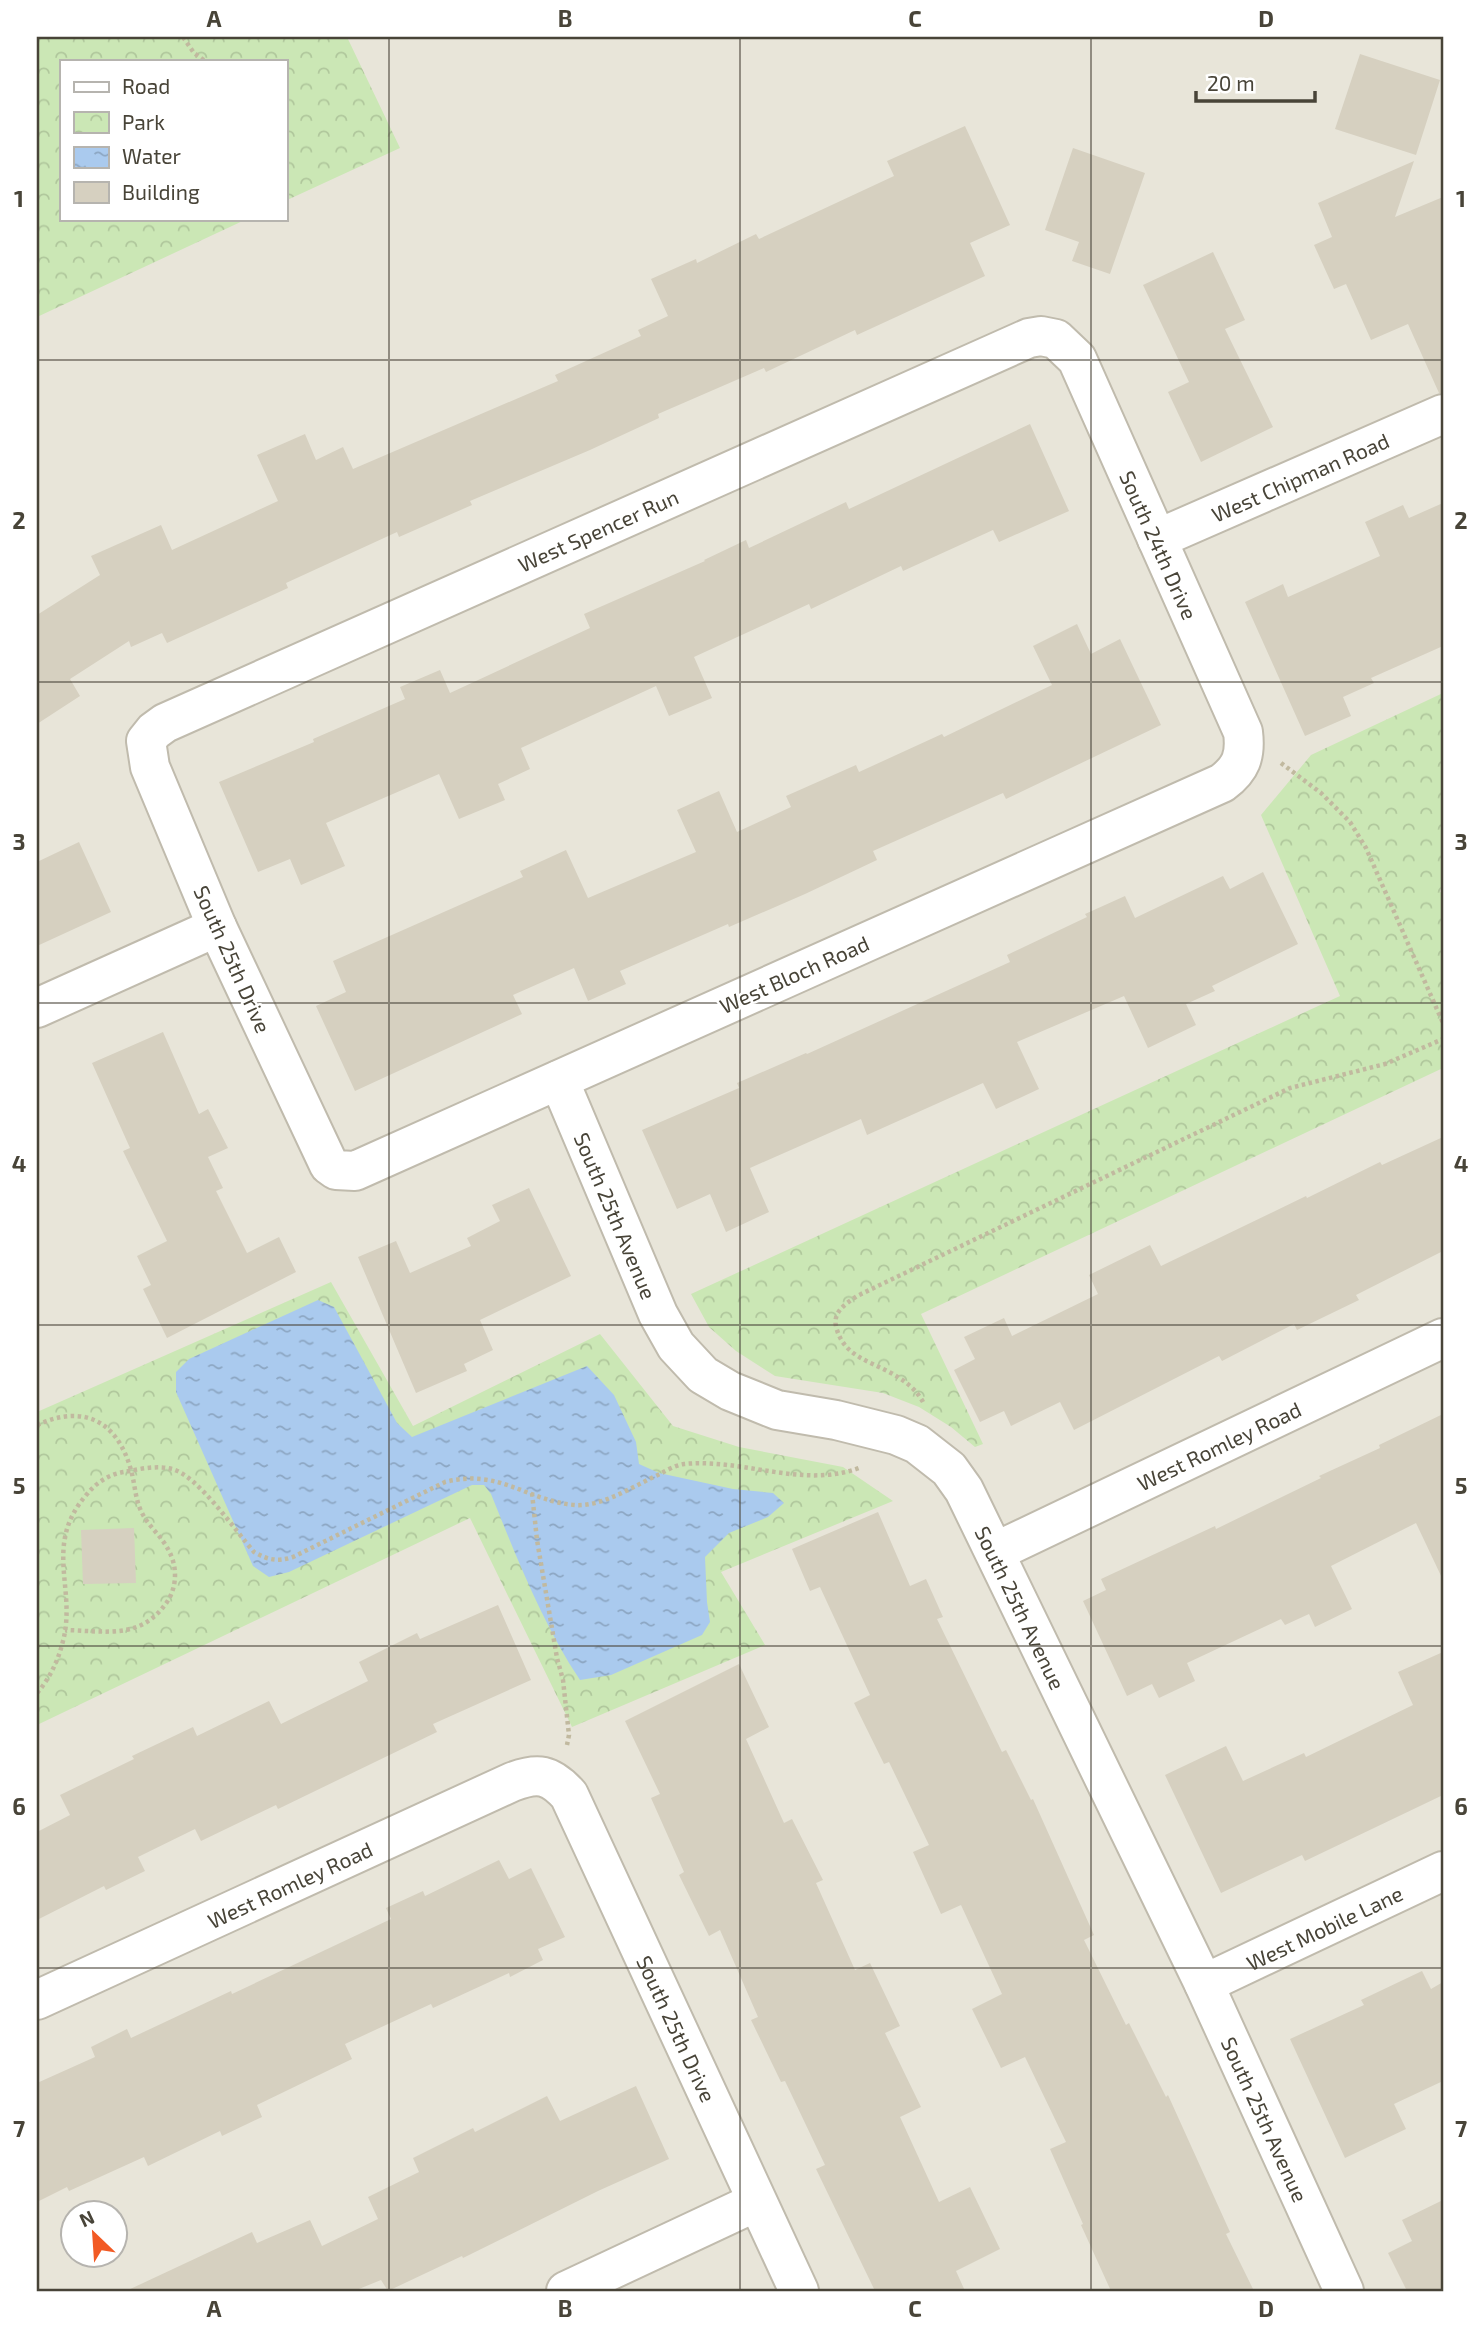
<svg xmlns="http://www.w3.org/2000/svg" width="1480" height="2328" font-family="'Exo 2',sans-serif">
<defs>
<pattern id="park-crowns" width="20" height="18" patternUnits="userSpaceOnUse" patternTransform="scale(1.75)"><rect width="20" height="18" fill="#cbe7b5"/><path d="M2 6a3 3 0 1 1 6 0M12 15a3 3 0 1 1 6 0" fill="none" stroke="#b0c79c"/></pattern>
<pattern id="water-ripples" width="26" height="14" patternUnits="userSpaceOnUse" patternTransform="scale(1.75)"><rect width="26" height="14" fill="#aacaee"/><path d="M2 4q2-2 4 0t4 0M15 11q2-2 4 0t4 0" fill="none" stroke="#8ca6c2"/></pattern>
</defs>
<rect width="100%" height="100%" fill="#f4f2ea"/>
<path fill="#e8e5d9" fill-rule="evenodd" d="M 37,37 L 1443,37 L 1443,2291 L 37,2291 ZM 61,61 L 285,61 L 285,219 L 61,219 ZM 74,2212 L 116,2212 L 116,2254 L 74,2254 Z"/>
<path fill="url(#park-crowns)" d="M 37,37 L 347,37 L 400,148 L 285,201 L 285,61 L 61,61 L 61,219 L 247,219 L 37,317 Z
M 1443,693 L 1443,879 L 1440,892 L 1443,893 L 1443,1068 L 921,1314 L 983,1444 L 975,1447 L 951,1427 L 919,1407 L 883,1393 L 775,1376 L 736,1351 L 709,1327 L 691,1294 L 1340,996 L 1261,815 L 1311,755 Z
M 331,1282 L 413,1426 L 600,1334 L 673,1426 L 739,1447 L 843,1467 L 893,1501 L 721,1572 L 765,1645 L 572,1727 L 470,1518 L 37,1725 L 37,1412 Z"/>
<path fill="url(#water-ripples)" d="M 318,1300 L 334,1307 L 397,1423 L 412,1437 L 587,1366 L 614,1395 L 636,1442 L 639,1464 L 659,1473 L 733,1489 L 773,1493 L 784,1503 L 768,1517 L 729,1533 L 705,1557 L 707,1602 L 710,1622 L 702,1635 L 611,1675 L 580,1680 C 542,1623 517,1558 491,1494 L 484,1485 L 472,1485 L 289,1572 L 269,1577 L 253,1566 L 176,1392 L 176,1372 L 189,1359 Z"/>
<path fill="#d6d0c0" d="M 1360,54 L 1440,80 L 1416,155 L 1335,129 Z
M 965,126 L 1010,225 L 970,243 L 985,276 L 857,335 L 855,330 L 766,372 L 764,368 L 658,414 L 659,418 L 590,450 L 470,501 L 472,505 L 399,537 L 397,532 L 286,583 L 288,588 L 167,643 L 162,633 L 131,647 L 129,641 L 70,679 L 80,696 L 37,724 L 37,615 L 100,575 L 91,556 L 161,525 L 172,550 L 278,501 L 257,455 L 305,434 L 316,460 L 343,447 L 353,469 L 558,381 L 555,375 L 641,336 L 638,330 L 668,316 L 651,279 L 696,259 L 697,263 L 756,234 L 759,239 L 894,176 L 887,161 Z
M 1073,148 L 1145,173 L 1110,274 L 1072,261 L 1079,242 L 1045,230 Z
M 1414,161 L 1395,217 L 1443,197 L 1443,393 L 1439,393 L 1408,324 L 1371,340 L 1346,284 L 1334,289 L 1314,245 L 1332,237 L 1318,203 Z
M 1213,252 L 1245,320 L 1225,329 L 1273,427 L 1201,462 L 1168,392 L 1189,382 L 1143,285 Z
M 1030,424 L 1069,511 L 999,542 L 993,530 L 903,571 L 901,566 L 811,609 L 809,604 L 694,657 L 712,698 L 669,716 L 656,686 L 521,748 L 530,769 L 498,784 L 505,800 L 459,819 L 439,774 L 326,823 L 345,866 L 301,885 L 290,859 L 258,872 L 219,782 L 314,742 L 313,739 L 405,699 L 400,687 L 440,670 L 450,693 L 590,628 L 584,614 L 705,561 L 704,560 L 746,540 L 749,548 L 846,502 L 849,509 Z
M 1443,503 L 1443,646 L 1371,678 L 1374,683 L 1343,697 L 1351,716 L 1305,736 L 1245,602 L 1283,584 L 1288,597 L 1380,556 L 1365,522 L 1403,505 L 1409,518 Z
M 1077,624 L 1091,654 L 1120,639 L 1161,725 L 1006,799 L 1003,793 L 873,851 L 877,860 L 805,894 L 729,927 L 728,924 L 620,971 L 626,984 L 588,1001 L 574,968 L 513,995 L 522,1014 L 355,1091 L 316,1006 L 346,992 L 333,961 L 523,877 L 520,871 L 566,850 L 588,898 L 696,852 L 677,810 L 719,791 L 737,832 L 791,807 L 786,796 L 856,765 L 859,772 L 942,734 L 944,737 L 1052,685 L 1033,646 Z
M 79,842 L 111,912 L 37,946 L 37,862 Z
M 1263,872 L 1298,944 L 1212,986 L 1215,991 L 1186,1004 L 1196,1025 L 1148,1048 L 1124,996 L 1017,1042 L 1039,1089 L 996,1109 L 983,1083 L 867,1135 L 861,1119 L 750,1168 L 769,1212 L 726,1232 L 710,1194 L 677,1209 L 642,1130 L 739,1088 L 737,1083 L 806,1053 L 807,1054 L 1010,962 L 1007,955 L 1087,917 L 1085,914 L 1125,896 L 1135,918 L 1223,876 L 1230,889 Z
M 163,1032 L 199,1114 L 208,1109 L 228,1148 L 208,1157 L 223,1188 L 216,1191 L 247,1253 L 279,1237 L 296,1272 L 167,1338 L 143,1289 L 151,1285 L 137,1256 L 167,1241 L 123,1151 L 130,1148 L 92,1063 Z
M 1443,1137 L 1443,1251 L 1356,1295 L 1359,1300 L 1297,1330 L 1294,1324 L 1222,1361 L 1219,1356 L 1074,1430 L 1060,1402 L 1011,1426 L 1004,1411 L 980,1422 L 954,1370 L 975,1359 L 964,1337 L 1004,1318 L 1012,1336 L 1098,1294 L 1089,1275 L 1150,1245 L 1161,1266 L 1306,1196 L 1307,1198 L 1380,1162 L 1382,1165 Z
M 529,1188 L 571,1276 L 480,1320 L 493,1350 L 464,1364 L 467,1371 L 416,1393 L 358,1257 L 396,1241 L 410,1273 L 471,1246 L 467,1238 L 500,1221 L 492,1205 Z
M 1443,1414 L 1443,1580 L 1416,1523 L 1331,1566 L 1352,1609 L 1315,1627 L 1309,1614 L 1285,1625 L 1281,1619 L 1187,1663 L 1195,1681 L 1159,1698 L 1152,1684 L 1127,1696 L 1083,1601 L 1106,1590 L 1101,1579 L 1215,1526 L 1216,1529 L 1321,1478 L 1319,1476 L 1380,1448 L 1379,1445 Z
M 878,1512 L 910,1586 L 926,1579 L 943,1617 L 937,1619 L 1002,1752 L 1006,1750 L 1031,1800 L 1033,1799 L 1094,1935 L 1084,1940 L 1126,2025 L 1129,2023 L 1166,2097 L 1168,2095 L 1230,2232 L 1226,2234 L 1254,2291 L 1111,2291 L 1081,2225 L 1083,2224 L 1050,2149 L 1066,2142 L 1025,2057 L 1001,2068 L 972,2009 L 1002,1994 L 961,1905 L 941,1914 L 913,1852 L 929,1845 L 889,1762 L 884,1764 L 854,1703 L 870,1695 L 820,1587 L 810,1591 L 792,1549 Z
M 134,1528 L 136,1583 L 83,1584 L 81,1530 Z
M 498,1605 L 531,1680 L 433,1724 L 437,1732 L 278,1809 L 276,1805 L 201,1841 L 195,1829 L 138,1857 L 145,1871 L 106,1890 L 104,1886 L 37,1920 L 37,1832 L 70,1815 L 60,1795 L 134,1759 L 132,1756 L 193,1727 L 197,1736 L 269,1701 L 281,1724 L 368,1681 L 359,1662 L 417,1633 L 420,1639 Z
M 1443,1652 L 1443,1795 L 1305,1861 L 1302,1855 L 1221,1893 L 1165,1775 L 1226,1746 L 1243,1781 L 1304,1753 L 1306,1757 L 1413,1705 L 1398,1672 Z
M 739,1664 L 769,1727 L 746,1739 L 784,1823 L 792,1819 L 823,1880 L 816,1883 L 855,1970 L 870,1963 L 900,2026 L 885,2033 L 921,2107 L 900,2117 L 939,2202 L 970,2187 L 1000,2249 L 956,2271 L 965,2291 L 875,2291 L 816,2169 L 825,2165 L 785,2081 L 781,2082 L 751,2020 L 758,2017 L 720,1930 L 709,1936 L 679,1875 L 684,1872 L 651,1798 L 660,1794 L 625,1721 Z
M 499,1860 L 509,1879 L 531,1868 L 565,1937 L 538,1949 L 543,1960 L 510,1977 L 509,1973 L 433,2008 L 431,2004 L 345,2044 L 352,2059 L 257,2105 L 262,2117 L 222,2136 L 220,2131 L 148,2166 L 144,2157 L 69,2191 L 67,2187 L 37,2202 L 37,2083 L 95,2057 L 91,2047 L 127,2029 L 131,2038 L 231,1991 L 232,1994 L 391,1919 L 386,1908 L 423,1891 L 425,1896 Z
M 1422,1971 L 1431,1989 L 1443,1982 L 1443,2081 L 1394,2104 L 1406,2129 L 1345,2158 L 1290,2039 L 1364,2005 L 1361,2000 Z
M 636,2086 L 669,2159 L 598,2191 L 463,2258 L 462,2256 L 388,2291 L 381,2280 L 354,2291 L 126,2291 L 252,2232 L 257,2243 L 310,2220 L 322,2246 L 378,2219 L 368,2197 L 419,2172 L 413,2158 L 473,2128 L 475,2132 L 547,2096 L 560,2121 Z
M 1443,2200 L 1443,2291 L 1407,2291 L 1388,2253 L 1412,2241 L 1402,2220 Z"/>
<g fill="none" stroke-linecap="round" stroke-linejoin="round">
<g stroke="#c0bbad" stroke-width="42">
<g id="minor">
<path d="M 1041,336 L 1056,339 L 1077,359 L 1243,732 C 1246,756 1241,769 1222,783 L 355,1171 L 336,1170 L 329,1165 L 217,927 L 150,767 L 146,741 L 154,731 L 165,723 L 1029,338 Z"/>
<path id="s1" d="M 1157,539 L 1443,414"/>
<path d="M 37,1008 L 217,927"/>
<path id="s2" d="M 559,1080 L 658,1314 L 676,1346 L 703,1375 L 730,1391 L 777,1410 L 836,1420 L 896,1435 L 917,1444 L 949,1469 L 964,1490 L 1204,1984 L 1344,2291"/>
<path id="s3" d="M 995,1552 L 1443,1338"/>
<path id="s4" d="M 1204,1984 L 1443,1871"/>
<path id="s5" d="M 37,2000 L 512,1782 C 538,1772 550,1774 569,1795 L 799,2291"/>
<path d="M 566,2291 L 756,2202"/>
</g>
</g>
<path stroke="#c1b99f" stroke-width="4.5" stroke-dasharray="3.5 3.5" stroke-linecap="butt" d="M 183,37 L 194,53 L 205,61
M 1281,763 L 1321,793 L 1350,822 L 1366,848 L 1443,1023
M 923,1402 C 916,1389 904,1380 891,1373 C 869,1361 845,1356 837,1330 C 831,1313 844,1305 857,1296 L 1290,1088 L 1385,1064 L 1443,1039
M 37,1425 C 83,1404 117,1420 131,1470 C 135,1484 135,1498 141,1511 C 150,1530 166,1538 173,1561 C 177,1575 175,1590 167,1602 C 141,1640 106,1631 65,1630
M 532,1493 L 537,1540 L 557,1658 L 563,1680 L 569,1735 L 567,1745
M 37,1693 C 50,1678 58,1661 63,1641 C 77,1588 42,1544 88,1493 C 97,1482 110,1474 124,1472 C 139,1469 157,1465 172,1469 C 197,1475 235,1530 254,1552 C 268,1560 277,1562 293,1557 L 445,1482 C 500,1468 526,1501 575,1505 C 603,1507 635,1485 660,1474 C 667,1470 676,1465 684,1464 C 743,1458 802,1489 859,1468"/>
<use href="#minor" stroke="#fff" stroke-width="38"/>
</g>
<path fill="none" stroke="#484438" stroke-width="2" stroke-opacity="0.55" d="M 389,37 L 389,2291M 740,37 L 740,2291M 1091,37 L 1091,2291M 37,360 L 1443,360M 37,682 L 1443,682M 37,1003 L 1443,1003M 37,1325 L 1443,1325M 37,1646 L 1443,1646M 37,1968 L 1443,1968"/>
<g text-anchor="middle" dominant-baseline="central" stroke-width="5" stroke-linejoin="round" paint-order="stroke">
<g font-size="21" fill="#484438" stroke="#fff">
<text stroke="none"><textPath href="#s1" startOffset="156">West Chipman Road</textPath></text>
<text transform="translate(598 530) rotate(-24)">West Spencer Run</text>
<text transform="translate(1159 545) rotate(66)">South 24th Drive</text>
<text transform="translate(233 959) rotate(66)">South 25th Drive</text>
<text transform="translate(794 974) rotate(-24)">West Bloch Road</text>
<text stroke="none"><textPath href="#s2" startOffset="147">South 25th Avenue</textPath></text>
<text stroke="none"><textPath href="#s3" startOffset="248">West Romley Road</textPath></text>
<text stroke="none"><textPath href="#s2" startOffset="754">South 25th Avenue</textPath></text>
<text stroke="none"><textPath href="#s5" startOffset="278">West Romley Road</textPath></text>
<text stroke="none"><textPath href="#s4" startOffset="133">West Mobile Lane</textPath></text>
<text stroke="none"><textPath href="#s5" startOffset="844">South 25th Drive</textPath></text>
<text stroke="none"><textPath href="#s2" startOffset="1321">South 25th Avenue</textPath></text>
</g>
</g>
<rect width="1480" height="2328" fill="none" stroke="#ffffff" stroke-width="77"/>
<rect x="60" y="60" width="228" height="161" fill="#ffffff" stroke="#b6b4af" stroke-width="2"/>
<rect x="74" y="82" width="35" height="10" fill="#ffffff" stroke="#b6b4af" stroke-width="2"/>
<text x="122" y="94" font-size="21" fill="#484438">Road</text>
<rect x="74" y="112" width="35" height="21" fill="url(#park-crowns)" stroke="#b6b4af" stroke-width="2"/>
<text x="122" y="130" font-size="21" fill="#484438">Park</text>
<rect x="74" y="147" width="35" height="21" fill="url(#water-ripples)" stroke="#b6b4af" stroke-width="2"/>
<text x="122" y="164" font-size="21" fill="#484438">Water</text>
<rect x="74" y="182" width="35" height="21" fill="#d6d0c0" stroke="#b6b4af" stroke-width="2"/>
<text x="122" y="200" font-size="21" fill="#484438">Building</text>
<g transform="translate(94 2234) rotate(335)"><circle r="33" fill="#ffffff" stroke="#b6b4af" stroke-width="2"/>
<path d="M0-5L12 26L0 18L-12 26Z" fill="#f25a24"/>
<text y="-10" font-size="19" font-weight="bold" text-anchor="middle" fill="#484438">N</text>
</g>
<path d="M1196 91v10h119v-10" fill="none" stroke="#484438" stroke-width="3.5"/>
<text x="1207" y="91" font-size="21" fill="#484438" stroke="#ffffff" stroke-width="5" paint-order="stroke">20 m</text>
<rect x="38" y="38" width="1404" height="2252" fill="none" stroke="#484438" stroke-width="2.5"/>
<g font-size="23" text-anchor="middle" font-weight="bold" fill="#484438">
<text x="214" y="27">A</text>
<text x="565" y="27">B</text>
<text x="915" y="27">C</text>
<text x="1266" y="27">D</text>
<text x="19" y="207">1</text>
<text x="1461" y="207">1</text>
<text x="19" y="529">2</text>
<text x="1461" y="529">2</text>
<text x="19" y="850">3</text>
<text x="1461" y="850">3</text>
<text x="19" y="1172">4</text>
<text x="1461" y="1172">4</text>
<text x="19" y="1494">5</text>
<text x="1461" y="1494">5</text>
<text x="19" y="1815">6</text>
<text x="1461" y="1815">6</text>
<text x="19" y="2137">7</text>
<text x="1461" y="2137">7</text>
<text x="214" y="2317">A</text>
<text x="565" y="2317">B</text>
<text x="915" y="2317">C</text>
<text x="1266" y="2317">D</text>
</g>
</svg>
